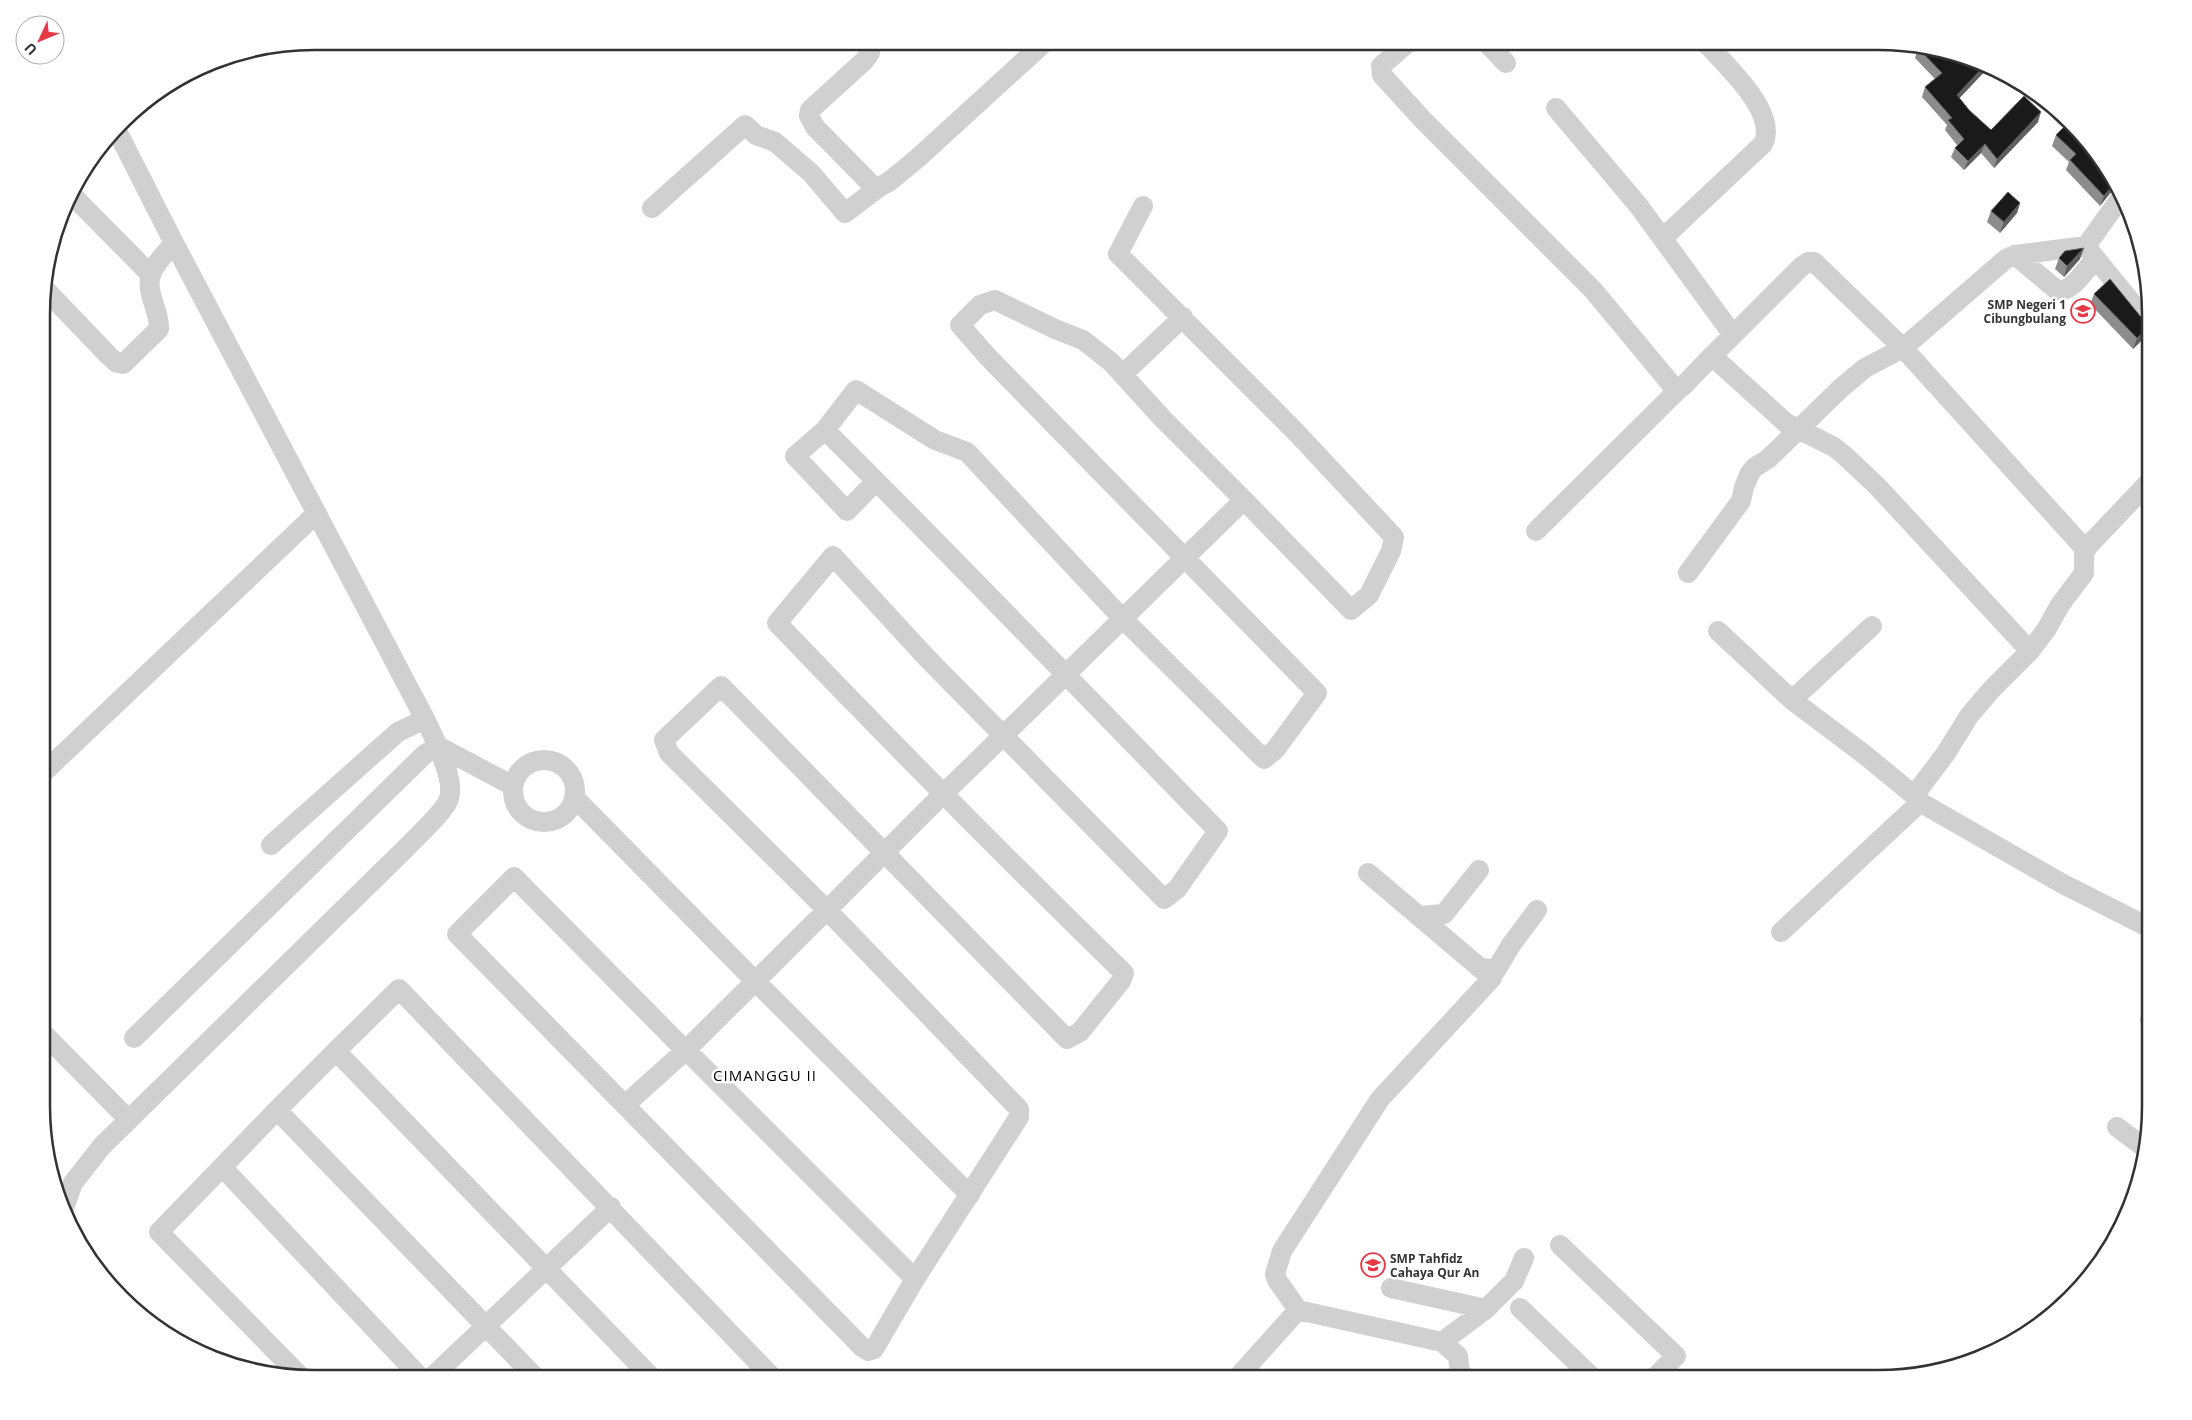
<svg xmlns="http://www.w3.org/2000/svg" width="2192" height="1420" font-family="'Open Sans',sans-serif">
<rect width="100%" height="100%" fill="#fff"/>
<g fill="none" stroke-linecap="round" stroke-linejoin="round">
<path stroke="#d0d0d0" stroke-width="20" d="M 870,41 L 870,53 L 864,61 L 810,110 L 809,116 L 815,127 L 872,185 L 878,188 L 890,181 L 919,157 L 1046,41
M 1410,41 L 1381,66 L 1382,75 L 1423,120 L 1593,290 L 1671,384 L 1676,388 L 1682,387 L 1712,356
M 1485,41 L 1506,63
M 1556,108 L 1638,205 L 1733,335 L 1712,356 L 1786,423 L 1834,447 L 1844,455 L 1877,486 L 2030,651
M 70,193 L 151,275
M 652,208 L 745,125 L 756,135 L 775,142 L 811,173 L 845,213 L 878,188
M 1663,238 L 1763,144 C 1779,112 1724,64 1704,41
M 2088,249 L 2150,325
M 2015,255 L 2058,291 C 2072,292 2086,269 2095,259
M 44,288 L 109,356 L 117,363 L 123,364 L 159,329 C 160,311 145,292 151,275 C 155,263 166,253 174,243
M 1733,335 L 1801,267 L 1808,262 L 1814,262 L 1903,348 L 2086,550
M 1123,374 L 1183,317
M 825,430 C 958,562 1087,697 1218,831 L 1177,889 L 1164,899 L 927,658 L 833,556 L 777,623 C 891,742 1006,858 1124,973 L 1121,981 L 1080,1032 L 1067,1039 L 721,686 L 664,740 L 669,753 L 827,910 L 944,793 C 1045,696 1144,597 1244,500
M 876,481 L 847,511 L 795,456 L 825,430 L 856,390 L 935,440 L 967,452 L 1122,618 L 1264,759 L 1275,750 L 1317,693 L 987,356 L 960,325 L 980,305 L 995,300 L 1055,329 L 1083,340 L 1111,362 L 1163,419 L 1244,500 L 1351,610 L 1369,595 L 1391,551 L 1394,537 L 1294,430 L 1118,254 L 1143,206
M 1536,531 L 1679,389
M 1688,573 L 1741,501 L 1744,487 L 1750,473 L 1755,467 L 1768,459 L 1841,388 L 1865,368 L 1903,348 L 2006,259 L 2015,255 L 2086,246 L 2122,196
M 1718,631 L 1792,700 L 1865,755 L 1910,792 L 1916,793 L 1946,753 L 1969,716 L 1991,690 L 2030,651 L 2046,630 L 2060,605 L 2084,573 L 2084,553 L 2089,545 L 2150,481
M 1792,700 L 1872,626
M513 791a31 31 0 1 1 62 0a31 31 0 1 1-62 0Z
M 44,772 L 316,514
M 575,798 L 754,980 L 970,1195
M 1918,801 L 2063,884 L 2150,928
M 271,845 L 398,732 L 425,719
M 1420,916 L 1444,914 L 1479,870
M 1781,932 L 1913,809 L 1918,801 L 1918,792
M 1478,967 L 1496,970 L 1511,945 L 1537,910
M 2150,1021 L 2150,1020
M 44,1034 L 129,1120
M 134,1038 L 425,754 L 438,746 L 513,786
M 336,1051 L 399,989 L 774,1379
M 625,1105 L 686,1050 L 827,910 L 1019,1109 L 1019,1117 L 915,1279 L 874,1349 L 868,1351 L 862,1347 L 457,934 L 514,877 L 679,1044 L 686,1050 L 915,1279
M 277,1110 L 336,1051 L 653,1379
M 2117,1127 L 2145,1148
M 222,1167 L 277,1110 L 537,1379
M 65,1205 L 73,1183 L 102,1146 L 405,849 C 417,836 439,817 447,803 C 459,784 434,738 425,719 L 174,243 L 117,131
M 1560,1245 L 1676,1356 L 1654,1378
M 1391,1288 L 1486,1309
M 1520,1308 L 1593,1378
M 1298,1310 L 1442,1342 L 1486,1309 L 1514,1281 L 1524,1258
M 1442,1342 L 1458,1356 L 1460,1372 L 1467,1378
M 301,1377 L 159,1232 L 222,1167 L 422,1379
M 1237,1378 L 1298,1310 L 1277,1280 L 1275,1274 L 1282,1251 L 1380,1099 L 1492,978 L 1368,873
M 430,1379 L 611,1207"/>
</g>
<path fill="#8c8c8c" d="M 1918,48 L 1965,56 L 1989,67 L 1959,98 L 1969,110 L 1991,130 L 2038,122 L 1994,168 L 1981,153 L 1964,170 L 1951,157 L 1955,148 L 1957,145 L 1945,130 L 1947,125 L 1922,97 L 1925,87 L 1935,79 L 1915,58 Z
M 2012,78 L 2029,87 L 2023,94 L 2010,82 Z
M 2056,135 L 2114,178 L 2100,206 L 2066,170 L 2069,162 L 2052,146 Z
M 2020,203 L 2017,213 L 2000,233 L 1987,222 L 1991,211 Z
M 2059,258 L 2080,259 L 2064,277 L 2055,269 Z
M 2094,294 L 2150,326 L 2146,336 L 2133,349 L 2090,304 Z"/>
<path fill="#5f5f5f" d="M 1985,65 L 1989,67 L 1953,105 L 1957,95 Z
M 2026,85 L 2029,87 L 2023,94 Z
M 2041,112 L 2038,122 L 1994,168 L 1997,159 Z
M 1985,144 L 1981,153 L 1964,170 L 1968,161 Z
M 2116,181 L 2117,185 L 2100,206 L 2104,196 Z
M 2020,203 L 2017,213 L 2000,233 L 2004,222 Z
M 2084,248 L 2080,259 L 2064,277 L 2067,266 Z
M 2150,326 L 2146,336 L 2133,349 L 2137,338 Z"/>
<path fill="#1a1a1a" stroke="#5f5f5f" d="M 1918,48 L 1965,56 L 1985,65 L 1957,95 L 1969,110 L 1991,130 L 2024,96 L 2041,112 L 1997,159 L 1985,144 L 1968,161 L 1955,148 L 1964,139 L 1948,120 L 1952,118 L 1925,87 L 1942,73 Z
M 2069,122 L 2083,134 L 2114,178 L 2116,181 L 2104,196 L 2070,160 L 2076,154 L 2056,135 Z
M 2008,192 L 2020,203 L 2004,222 L 1991,211 Z
M 2084,248 L 2067,266 L 2059,258 L 2065,251 Z
M 2110,279 L 2145,322 L 2150,326 L 2137,338 L 2094,294 Z"/>
<defs>
<g id="school-ring" transform="scale(1.25)"><circle r="9.5" fill="#fff" stroke="#e63946" stroke-width="1.5"/><path d="M0-5L7-2L0 1L-7-2ZM-4 1L0 2.5L4 1V4Q0 6-4 4Z" fill="#e63946"/></g>
</defs>
<g fill-rule="evenodd">
<use href="#school-ring" x="2083" y="311"/>
<use href="#school-ring" x="1373" y="1265"/>
</g>
<g text-anchor="middle" dominant-baseline="central" stroke-width="5" stroke-linejoin="round" paint-order="stroke">
<g font-size="12" font-weight="bold" fill="#333" stroke="#fff" text-anchor="end">
<text x="2066" y="304">SMP Negeri 1<tspan x="2066" dy="14">Cibungbulang</tspan></text>
<text x="1390" y="1258" text-anchor="start">SMP Tahfidz<tspan x="1390" dy="14">Cahaya Qur An</tspan></text>
</g>
<g font-size="15" letter-spacing="1" fill="#000" stroke="#fff">
<text x="765" y="1075">CIMANGGU II</text>
</g>
</g>
<path d="M0 0H2192V1420H0ZM314 50H1878A264 264 0 0 1 2142 314V1106A264 264 0 0 1 1878 1370H314A264 264 0 0 1 50 1106V314A264 264 0 0 1 314 50Z" fill="#fff" fill-rule="evenodd"/>
<path fill="none" stroke="#333" stroke-width="2.5" d="M314 50H1878A264 264 0 0 1 2142 314V1106A264 264 0 0 1 1878 1370H314A264 264 0 0 1 50 1106V314A264 264 0 0 1 314 50Z"/>
<g transform="translate(40 40) rotate(226)"><circle r="24" fill="#ffffff" stroke="#adadad"/>
<path d="M0-4L9 19L0 12L-9 19Z" fill="#e63946"/>
<text y="-8" font-size="14" font-weight="bold" text-anchor="middle" fill="#333333">U</text>
</g>
</svg>
